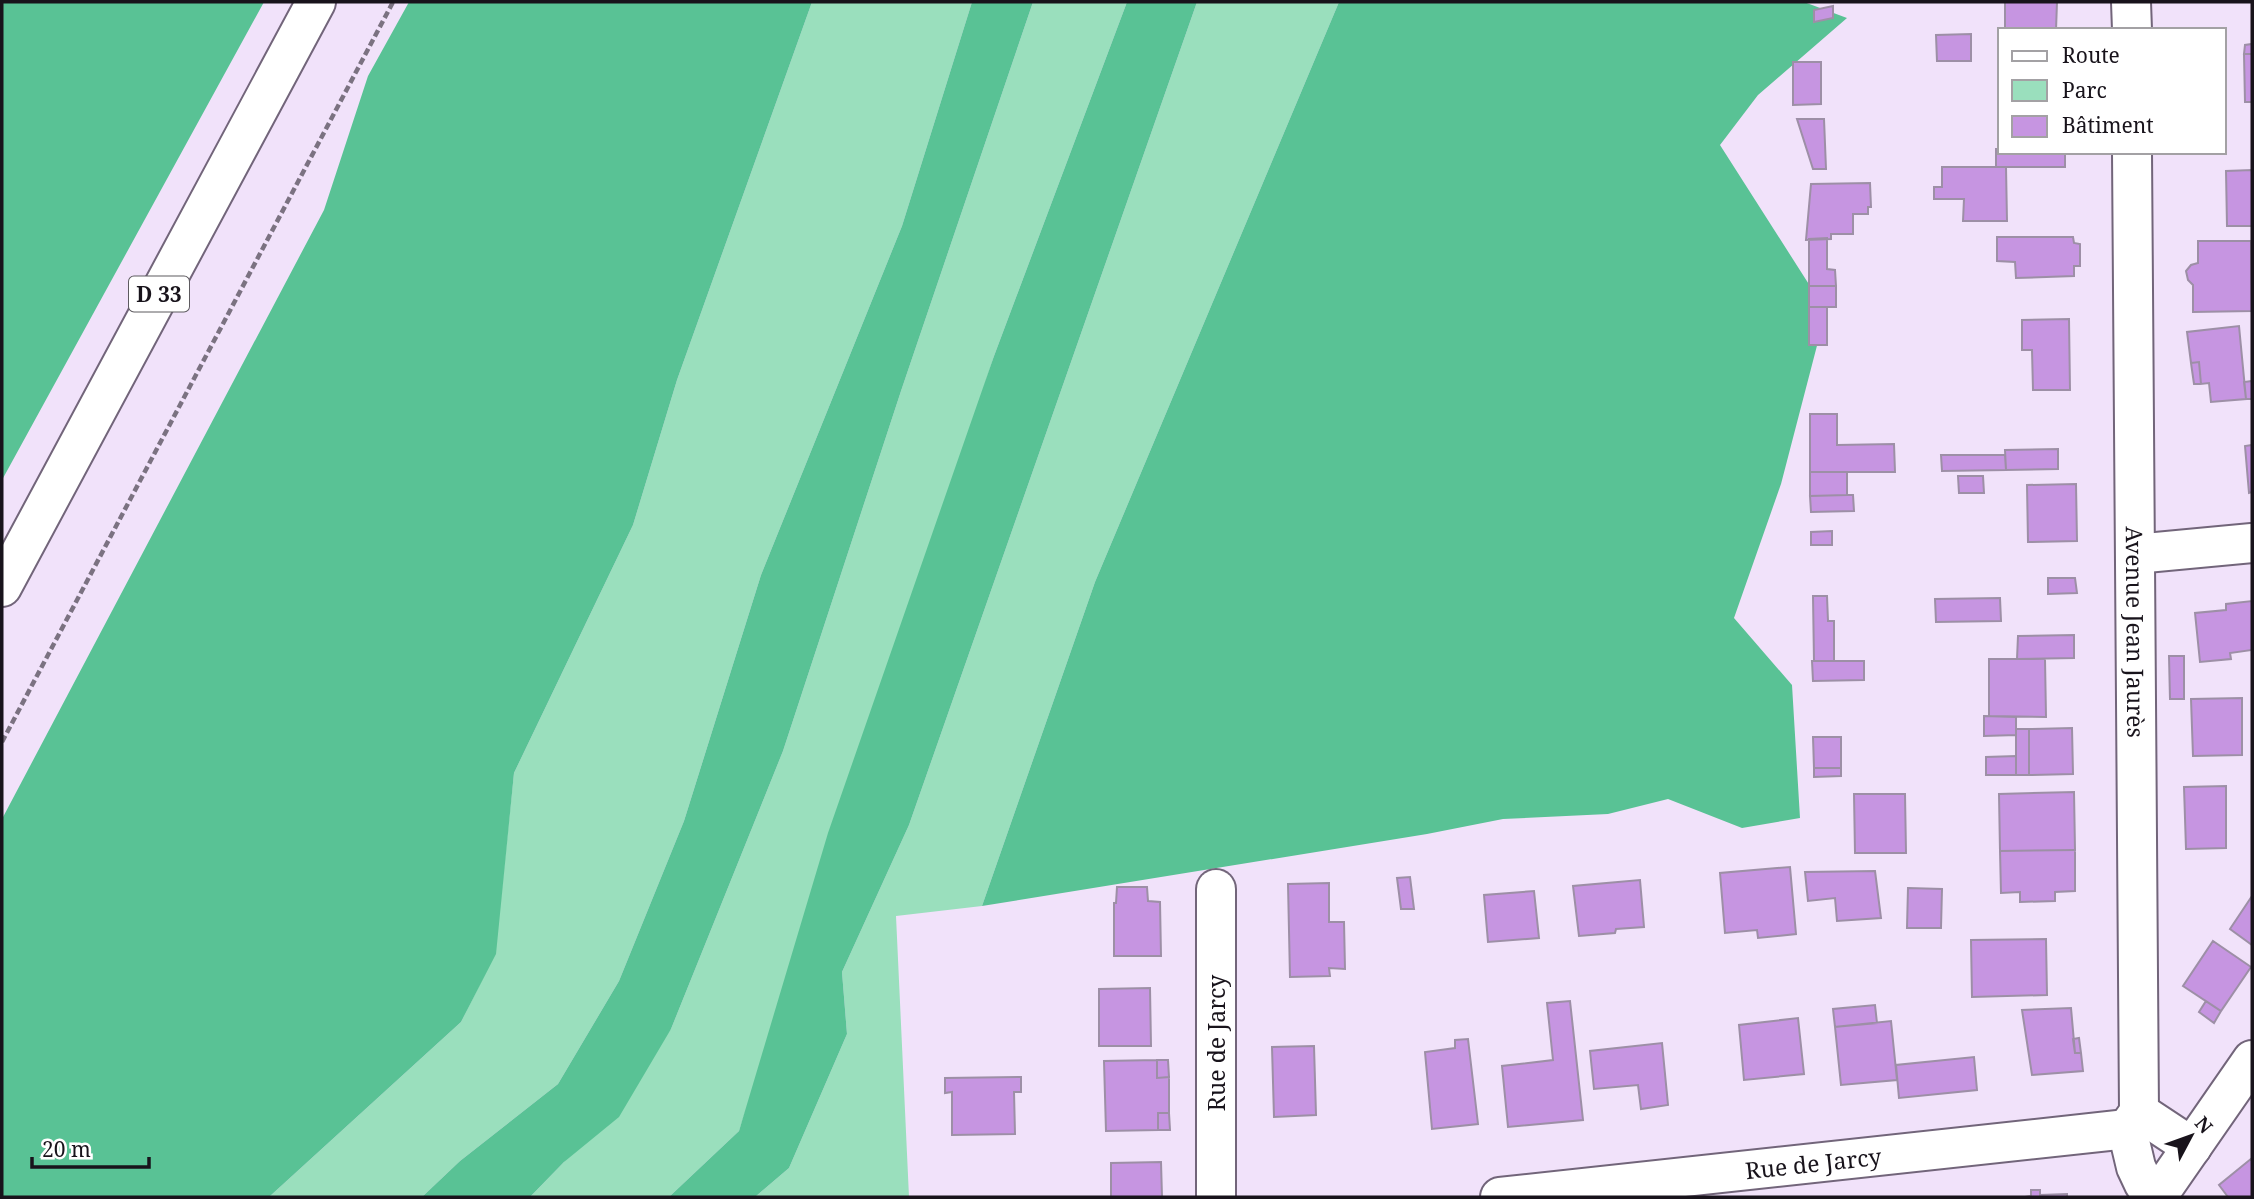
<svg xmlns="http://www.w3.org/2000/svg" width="2254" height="1199" font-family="'Noto Serif',serif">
<rect width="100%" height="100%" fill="#f1e2fa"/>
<path fill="#9adfbd" d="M 812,2 L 972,2 L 902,226 L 761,575 L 684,821 L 619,981 L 558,1084 L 460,1161 L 422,1197 L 269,1197 L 461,1022 L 495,954 L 514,773 L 633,525 L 677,380 Z
M 1033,2 L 1127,2 L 994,356 L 739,1131 L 669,1197 L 530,1197 L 564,1162 L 671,1029 L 783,751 L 901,391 Z
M 1197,2 L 1339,2 L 1095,582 L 982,906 L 896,916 L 909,1197 L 755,1197 L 789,1168 L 847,1034 L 842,972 L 909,825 Z"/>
<path fill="#59c295" d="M 2,2 L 264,2 L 2,480 Z
M 409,2 L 812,2 L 677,380 L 633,525 L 514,773 L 496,954 L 461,1022 L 269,1197 L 2,1197 L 2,819 L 324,210 L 368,76 Z
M 972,2 L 1033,2 L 901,391 L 783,751 L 671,1029 L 619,1117 L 564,1162 L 530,1197 L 422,1197 L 460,1161 L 558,1084 L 619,981 L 684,821 L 761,575 L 902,226 Z
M 1127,2 L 1197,2 L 909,825 L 842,972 L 847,1034 L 789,1168 L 755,1197 L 669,1197 L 739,1131 L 828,833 L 994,356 Z
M 1339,2 L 1804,2 L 1847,18 L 1758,95 L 1720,145 L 1826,311 L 1781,484 L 1734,618 L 1792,685 L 1800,818 L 1742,828 L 1668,799 L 1608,814 L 1503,819 L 1427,834 L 982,906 L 1095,582 Z"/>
<path fill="#c695e1" stroke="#9d8fa6" stroke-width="2" d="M 2005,2 L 2057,2 L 2056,30 L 2005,30 Z
M 1833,6 L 1833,18 L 1814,22 L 1814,10 Z
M 1971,34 L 1971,61 L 1937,61 L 1936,35 Z
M 2252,44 L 2252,54 L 2244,54 L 2245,45 Z
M 2244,54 L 2252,54 L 2252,102 L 2245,102 Z
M 1793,62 L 1821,62 L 1821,104 L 1793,105 Z
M 1797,119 L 1824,119 L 1826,169 L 1813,169 Z
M 2000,133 L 2000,152 L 2065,152 L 2065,167 L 1996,167 L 1996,149 L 2000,149 Z
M 1942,167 L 2006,167 L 2007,221 L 1963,221 L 1964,199 L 1934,199 L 1934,187 L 1942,187 Z
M 2252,170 L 2252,226 L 2227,226 L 2226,171 Z
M 1870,183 L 1871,207 L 1868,207 L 1868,214 L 1853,214 L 1853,234 L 1831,234 L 1831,239 L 1806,240 L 1811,184 Z
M 1997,237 L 2073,237 L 2074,243 L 2080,244 L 2080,266 L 2074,266 L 2074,276 L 2016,278 L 2015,262 L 1997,261 Z
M 1827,238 L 1827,269 L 1835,270 L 1836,286 L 1809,286 L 1809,239 Z
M 2198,241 L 2251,241 L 2252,311 L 2193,312 L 2193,285 L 2188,280 L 2186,271 L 2191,265 L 2198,263 Z
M 1809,286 L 1836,286 L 1836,307 L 1809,307 Z
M 1809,307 L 1827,307 L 1827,345 L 1809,345 Z
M 2069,319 L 2070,390 L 2033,390 L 2032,350 L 2022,350 L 2022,320 Z
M 2239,326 L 2246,399 L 2211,402 L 2209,383 L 2201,384 L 2199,362 L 2191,363 L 2187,332 Z
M 2199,362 L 2201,384 L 2194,384 L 2191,363 Z
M 2252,381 L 2252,399 L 2246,399 L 2244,382 Z
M 1810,414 L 1837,414 L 1837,445 L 1894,444 L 1895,472 L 1810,472 Z
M 2252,445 L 2252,492 L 2249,493 L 2245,446 Z
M 2058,449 L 2058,469 L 2006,470 L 2005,450 Z
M 1941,455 L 2005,455 L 2006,470 L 1942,471 Z
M 1810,472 L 1847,472 L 1847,495 L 1810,496 Z
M 1958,476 L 1983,476 L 1984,493 L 1959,493 Z
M 2076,484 L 2077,541 L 2028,542 L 2027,485 Z
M 1847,495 L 1853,495 L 1854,511 L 1811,512 L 1810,496 Z
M 1832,531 L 1832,545 L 1811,545 L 1811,532 Z
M 2048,578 L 2075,578 L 2077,593 L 2048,594 Z
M 1813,596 L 1827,596 L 1828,621 L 1834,621 L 1834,661 L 1814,661 Z
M 2000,598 L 2001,621 L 1936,622 L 1935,599 Z
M 2252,601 L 2252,650 L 2230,653 L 2231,659 L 2200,662 L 2195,613 L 2226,610 L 2226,604 Z
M 2074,635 L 2074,658 L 2017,659 L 2018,636 Z
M 2169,656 L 2184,656 L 2184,699 L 2170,699 Z
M 1989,659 L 2045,659 L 2046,717 L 1989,716 Z
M 1812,661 L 1864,661 L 1864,680 L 1813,681 Z
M 2242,698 L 2242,755 L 2193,756 L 2191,699 Z
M 1984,716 L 2016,717 L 2016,735 L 1984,736 Z
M 2072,728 L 2073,774 L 2029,775 L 2029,729 Z
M 2016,729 L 2029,729 L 2029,775 L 2016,775 Z
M 1813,737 L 1841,737 L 1841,768 L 1814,768 Z
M 2016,756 L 2016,775 L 1986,775 L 1986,757 Z
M 1814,768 L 1841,768 L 1841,776 L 1814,777 Z
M 2226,786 L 2226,848 L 2186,849 L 2184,787 Z
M 2074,792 L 2075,850 L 2000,851 L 1999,794 Z
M 1854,794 L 1905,794 L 1906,853 L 1855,853 Z
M 2075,850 L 2075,891 L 2055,892 L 2055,901 L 2020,902 L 2020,892 L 2001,893 L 2000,851 Z
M 1790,867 L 1796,934 L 1758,938 L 1757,930 L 1725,933 L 1720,873 Z
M 1875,871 L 1881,918 L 1837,921 L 1835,898 L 1808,901 L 1805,872 Z
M 1410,877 L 1414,909 L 1401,909 L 1397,878 Z
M 1640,880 L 1644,927 L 1616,929 L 1615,933 L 1579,936 L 1573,886 Z
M 1329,883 L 1329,922 L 1344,922 L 1345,969 L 1329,968 L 1330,976 L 1290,977 L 1288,884 Z
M 1117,887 L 1147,887 L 1148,901 L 1160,902 L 1161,956 L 1114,956 L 1114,903 L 1116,903 Z
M 1908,888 L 1942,889 L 1941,928 L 1907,928 Z
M 1534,891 L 1539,938 L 1488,942 L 1484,895 Z
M 2252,896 L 2252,945 L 2230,929 Z
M 2046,939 L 2047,995 L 1972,997 L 1971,940 Z
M 2213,941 L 2251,967 L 2221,1011 L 2183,986 Z
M 1150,988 L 1151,1046 L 1099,1046 L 1099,989 Z
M 1570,1001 L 1583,1120 L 1508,1127 L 1502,1066 L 1553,1060 L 1547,1003 Z
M 2206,1001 L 2221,1011 L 2214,1023 L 2199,1012 Z
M 1875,1005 L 1877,1023 L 1835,1027 L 1833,1009 Z
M 2071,1008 L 2075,1053 L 2081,1053 L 2083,1071 L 2032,1075 L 2022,1010 Z
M 1798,1018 L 1804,1074 L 1744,1080 L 1739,1025 Z
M 1891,1021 L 1897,1080 L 1841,1085 L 1835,1027 Z
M 2079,1038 L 2081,1053 L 2075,1053 L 2073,1039 Z
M 1468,1039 L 1478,1124 L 1432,1129 L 1425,1052 L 1455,1048 L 1455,1040 Z
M 1662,1043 L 1668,1105 L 1641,1109 L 1638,1085 L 1594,1089 L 1590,1051 Z
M 1314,1046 L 1316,1115 L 1274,1117 L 1272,1047 Z
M 1974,1057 L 1977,1090 L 1899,1098 L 1896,1065 Z
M 1157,1060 L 1168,1060 L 1169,1077 L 1157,1078 Z
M 1157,1060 L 1157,1078 L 1169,1077 L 1169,1113 L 1158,1113 L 1158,1130 L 1106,1131 L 1104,1061 Z
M 1021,1077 L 1021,1092 L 1014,1092 L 1015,1134 L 952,1135 L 952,1092 L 945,1093 L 945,1078 Z
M 1158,1113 L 1169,1113 L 1170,1130 L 1158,1130 Z
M 2252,1158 L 2252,1197 L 2228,1197 L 2219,1185 Z
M 1161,1162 L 1162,1197 L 1111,1197 L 1111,1163 Z
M 2031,1190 L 2040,1190 L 2040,1195 L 2067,1194 L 2067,1197 L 2025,1197 L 2031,1196 Z"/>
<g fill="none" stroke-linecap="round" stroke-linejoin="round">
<g stroke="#72657a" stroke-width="42">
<g id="minor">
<path d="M 2131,2 L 2132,30"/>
<path id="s1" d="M 2132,152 L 2139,1112 L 2127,1129 L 2136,1167 L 2144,1184 L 2159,1194"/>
<path d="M 2135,554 L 2252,543"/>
<path d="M 1216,889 L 1216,1197"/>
<path d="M 2139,1112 L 2192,1147"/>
<path id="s2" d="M 1500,1197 L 2127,1129"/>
<path d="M 2157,1197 L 2252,1060"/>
</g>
</g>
<g stroke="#72657a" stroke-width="42">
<path id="major" d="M 2,587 L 316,2"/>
</g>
<path stroke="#7b7281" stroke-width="4.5" stroke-dasharray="7 3.5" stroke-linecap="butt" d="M 2,742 L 393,2"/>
<use href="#minor" stroke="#fff" stroke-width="38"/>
<use href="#major" stroke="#fff" stroke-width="38"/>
</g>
<g text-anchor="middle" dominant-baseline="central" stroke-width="7" stroke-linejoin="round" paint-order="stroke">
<rect fill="#fff" stroke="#5d5a5f" stroke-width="2" x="129" y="276.5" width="60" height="35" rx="5"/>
<g font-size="21" font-weight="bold" fill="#18131b">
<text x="159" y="294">D 33</text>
</g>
<g font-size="23" fill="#18131b" stroke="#fff">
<text stroke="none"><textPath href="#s1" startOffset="480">Avenue Jean Jaurès</textPath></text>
<text transform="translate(1216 1043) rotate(-90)">Rue de Jarcy</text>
<text stroke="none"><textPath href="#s2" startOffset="315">Rue de Jarcy</textPath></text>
</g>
</g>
<rect width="2254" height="1199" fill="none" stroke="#18131b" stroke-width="7"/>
<rect x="1998" y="28" width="228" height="126" fill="#ffffff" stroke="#a3a1a4" stroke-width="2"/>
<rect x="2012" y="51" width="35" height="10" fill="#ffffff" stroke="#a3a1a4" stroke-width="2"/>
<text x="2062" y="63" font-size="21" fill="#18131b">Route</text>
<rect x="2012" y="80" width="35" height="21" fill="#9adfbd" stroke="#a3a1a4" stroke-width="2"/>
<text x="2062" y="98" font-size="21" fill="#18131b">Parc</text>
<rect x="2012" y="116" width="35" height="21" fill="#c695e1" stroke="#a3a1a4" stroke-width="2"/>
<text x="2062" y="133" font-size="21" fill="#18131b">Bâtiment</text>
<g transform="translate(2191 1136) rotate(49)" stroke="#ffffff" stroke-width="5" paint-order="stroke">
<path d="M0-5L12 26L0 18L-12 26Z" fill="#18131b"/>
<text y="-10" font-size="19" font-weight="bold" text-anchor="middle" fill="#18131b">N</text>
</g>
<path d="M32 1157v10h117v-10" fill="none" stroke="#18131b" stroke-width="3.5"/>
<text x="42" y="1157" font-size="21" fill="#18131b" stroke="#ffffff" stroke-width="5" paint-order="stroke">20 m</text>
</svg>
